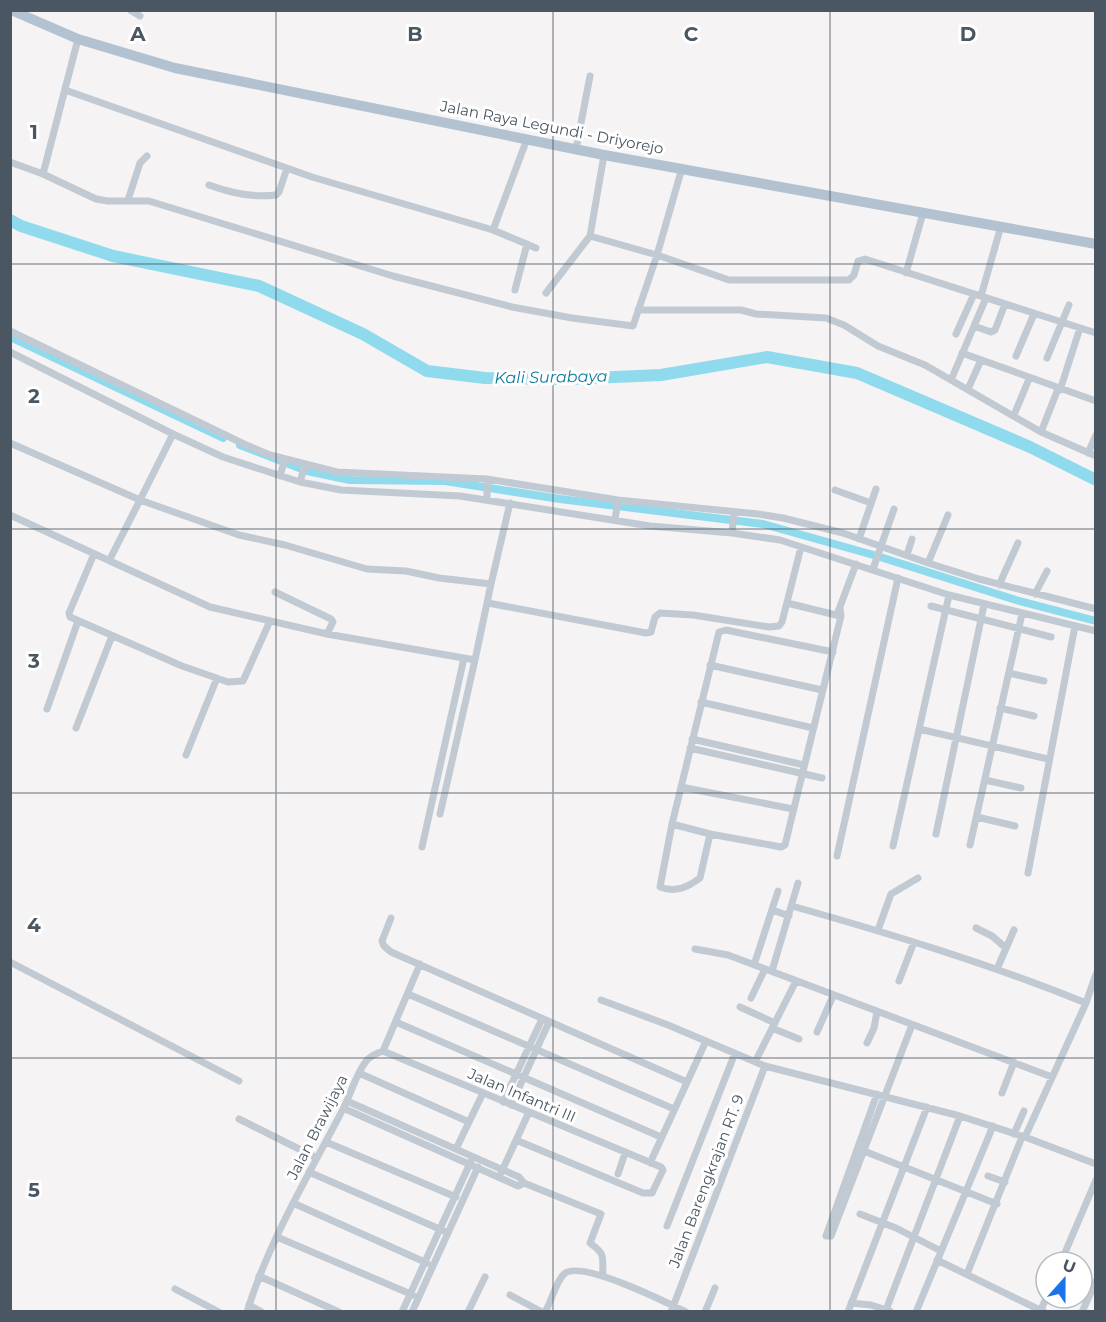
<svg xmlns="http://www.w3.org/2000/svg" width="1106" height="1322" font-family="Montserrat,sans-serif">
<rect width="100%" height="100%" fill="#f5f3f3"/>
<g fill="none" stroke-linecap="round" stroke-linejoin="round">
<path stroke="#90daee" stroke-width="8" d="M 10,337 L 223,438
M 240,445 L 307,471 L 350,480 L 445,481 L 560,499 L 763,524 L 877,556 L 1016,600 L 1096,621"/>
<path stroke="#90daee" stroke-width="12" d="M 10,220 L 21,226 L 113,256 L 259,286 L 363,334 L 427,371 L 485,378 L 568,379 L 661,375 L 767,357 L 857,373 L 1030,447 L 1096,480"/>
<path stroke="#c1cad2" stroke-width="7" d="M 130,10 L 140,16
M 65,90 L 312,177 L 493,230 L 527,139
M 576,149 L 590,76
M 10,162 L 43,174 L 78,39
M 43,174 L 96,199 L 108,201 L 149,201 L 393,276 L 512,307 L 572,318 L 633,326 L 657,255 L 729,280 L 849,280 L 854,275 L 858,261 L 865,259 L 1096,333
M 209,185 C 231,193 252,198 276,195 L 279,192 L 287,168
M 128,200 L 140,163 L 147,156
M 493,230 L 536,248
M 590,236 L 604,155
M 906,273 L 923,213
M 515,290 L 527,244
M 546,293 L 590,236 L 657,255 L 682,168
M 981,296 L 1001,226
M 986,298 L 974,326 L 991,332 L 995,330 L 1005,304
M 638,310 L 741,310 L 756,314 L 826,318 L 844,325 L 878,346 L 925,365 L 1041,432 L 1096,456
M 10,331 L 244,444 L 270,455 L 337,472 L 487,479 L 618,500 L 758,514 L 783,518 L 843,533 L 928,563 L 979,579 L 1096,609
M 956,334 L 974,294
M 10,352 L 173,434 L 223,457 L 300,482 L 341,490 L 460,496 L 650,526 L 732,533 L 780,540 L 949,595 L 1096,631
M 962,353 L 1096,401
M 1016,356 L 1034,314
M 1047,358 L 1069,305
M 951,380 L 974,326
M 968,389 L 981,360
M 1060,390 L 1080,328
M 1014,415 L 1029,379
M 1041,432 L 1058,389
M 10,443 L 140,500 L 173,434
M 1088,453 L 1096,435
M 280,476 L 285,459
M 300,482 L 305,465
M 835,490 L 871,503
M 487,499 L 487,479
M 10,515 L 210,607 L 327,634 L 475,660 L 491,584
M 615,520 L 618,500
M 732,533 L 734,513
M 859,539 L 876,489
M 94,554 L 69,613 L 70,617 L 182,666 L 228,682 L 243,681 L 270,621
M 907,555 L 912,539
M 109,561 L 140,500 L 239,535 L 285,545 L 367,569 L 406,571 L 439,578 L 491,584 L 510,503
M 928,563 L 948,515
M 873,569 L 894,509
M 999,585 L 1018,543
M 275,592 L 331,619 L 333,622 L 327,634
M 1035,594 L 1047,571
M 488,603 L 646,633 L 651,632 L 655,617 L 660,613 L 693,615 L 769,627 L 779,626 L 782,622 L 801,547
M 787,603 L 840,616
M 931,606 L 1051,637
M 838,612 L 856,564
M 710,665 L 822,690
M 1009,673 L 1044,681
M 701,702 L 813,728
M 1000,708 L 1034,716
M 47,709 L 78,621
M 76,728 L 112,636
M 919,729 L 1048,759
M 692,739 L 804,765
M 690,748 L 822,778
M 186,755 L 217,678
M 985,780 L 1021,788
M 681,787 L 793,809
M 440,814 L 475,660
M 977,817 L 1015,826
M 672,824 L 710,834 L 781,847 L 785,845 L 841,616 L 840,608
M 710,834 L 700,878 C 688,887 676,893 660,887 L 672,824 L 719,632 L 726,630 L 833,652
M 936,834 L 984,605
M 970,845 L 1022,614
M 893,846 L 949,595
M 422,847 L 464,658
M 837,856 L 898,578
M 1028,873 L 1075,626
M 792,906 C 891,934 990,964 1086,1003
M 773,910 L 789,916
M 391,918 L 382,941 L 384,946 L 391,952 L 687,1082
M 976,928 L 992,936 L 1006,948
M 878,930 L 891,894 L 918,878
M 695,949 L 728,955 L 1052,1077
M 10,962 L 239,1081
M 754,965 L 778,891
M 997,969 L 1014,930
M 772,971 L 798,883
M 899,981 L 914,942
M 408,994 L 674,1109
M 751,998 L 765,969
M 601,1000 L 668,1025 L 765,1066 L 960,1116 L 1025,1137 L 1096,1164
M 740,1007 L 775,1023
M 396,1022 L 661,1137
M 772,1028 L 799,1039
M 817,1032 L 833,996
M 867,1043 L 874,1028 L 877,1012
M 383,1051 L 661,1167 L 663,1170 L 652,1193 L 643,1193 L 516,1140
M 755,1062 L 796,981
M 359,1073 L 469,1122
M 1002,1093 L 1014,1062
M 877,1094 L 826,1236 L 831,1236 L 912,1025
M 503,1102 L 542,1019
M 511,1105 L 549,1022
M 343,1108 L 518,1186 L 524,1183 L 519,1177 L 347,1101
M 239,1119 L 317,1158
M 1014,1134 L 1024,1111
M 1025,1137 L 1086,1003 L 1096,974
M 326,1142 L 456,1197
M 456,1149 L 483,1093
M 864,1151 L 997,1204
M 650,1163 L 706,1041
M 309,1172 L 444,1231
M 501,1173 L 529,1112
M 618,1174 L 625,1153
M 988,1176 L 1005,1182
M 524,1183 L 601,1214 L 590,1243 C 606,1255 602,1255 603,1275
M 293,1203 L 427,1263
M 860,1214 L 896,1228 L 941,1251
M 667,1226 L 735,1053
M 277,1237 L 413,1295
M 937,1260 L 1044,1312
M 1061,1262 L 1096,1180
M 967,1274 L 1022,1137
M 259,1276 L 339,1312
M 175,1289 L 219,1312
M 510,1295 L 542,1312
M 851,1303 L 871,1305 L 890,1311
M 249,1305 L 262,1312
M 886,1310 L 960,1116
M 1041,1310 L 1046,1298
M 247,1312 C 269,1240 309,1175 343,1109 C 351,1094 356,1073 367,1060 C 372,1055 377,1053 383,1051 L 420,964
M 402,1312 L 471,1161
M 412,1312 L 478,1167
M 468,1312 L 485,1277
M 545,1312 C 552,1301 555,1283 564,1274 C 580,1259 666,1302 686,1312
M 671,1312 L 765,1066
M 705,1312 L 715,1288
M 848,1312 L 927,1107
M 916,1312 L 993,1126
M 1082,1312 L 1096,1281"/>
<path stroke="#b3c2d1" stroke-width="10" d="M 11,10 L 78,39 L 175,68 L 604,155 L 1096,244"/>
</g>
<path fill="none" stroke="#4a5661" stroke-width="1.5" stroke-opacity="0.55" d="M 276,10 L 276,1312M 553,10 L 553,1312M 830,10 L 830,1312M 10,264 L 1096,264M 10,529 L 1096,529M 10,793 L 1096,793M 10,1058 L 1096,1058"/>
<g text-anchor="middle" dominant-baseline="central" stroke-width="6" stroke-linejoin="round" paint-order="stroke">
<g font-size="15" fill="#4a5661" stroke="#fff">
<text transform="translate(552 127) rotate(11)">Jalan Raya Legundi - Driyorejo</text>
<text transform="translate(522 1095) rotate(23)">Jalan Infantri III</text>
<text transform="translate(317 1127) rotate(-63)">Jalan Brawijaya</text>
<text transform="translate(706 1181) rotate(-69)">Jalan Barengkrajan RT. 9</text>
</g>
<g font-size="16" font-style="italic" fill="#0c7c9b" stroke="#fff">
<text transform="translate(551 377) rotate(-1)">Kali Surabaya</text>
</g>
</g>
<g font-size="20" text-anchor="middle" font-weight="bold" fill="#4a5661" stroke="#fff" stroke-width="6" stroke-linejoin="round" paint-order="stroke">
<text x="138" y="41">A</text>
<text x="415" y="41">B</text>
<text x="691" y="41">C</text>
<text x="968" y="41">D</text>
<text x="34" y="139">1</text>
<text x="34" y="403">2</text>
<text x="34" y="668">3</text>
<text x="34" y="932">4</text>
<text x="34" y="1197">5</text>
</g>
<rect width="1106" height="1322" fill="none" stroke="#4a5661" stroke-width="24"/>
<g transform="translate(1064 1280) rotate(21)"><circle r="28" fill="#ffffff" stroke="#b7bbc0" stroke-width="1.5"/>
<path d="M0-4.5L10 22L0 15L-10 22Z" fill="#1a73e8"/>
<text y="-9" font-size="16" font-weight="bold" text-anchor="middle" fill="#4a5661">U</text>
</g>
</svg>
